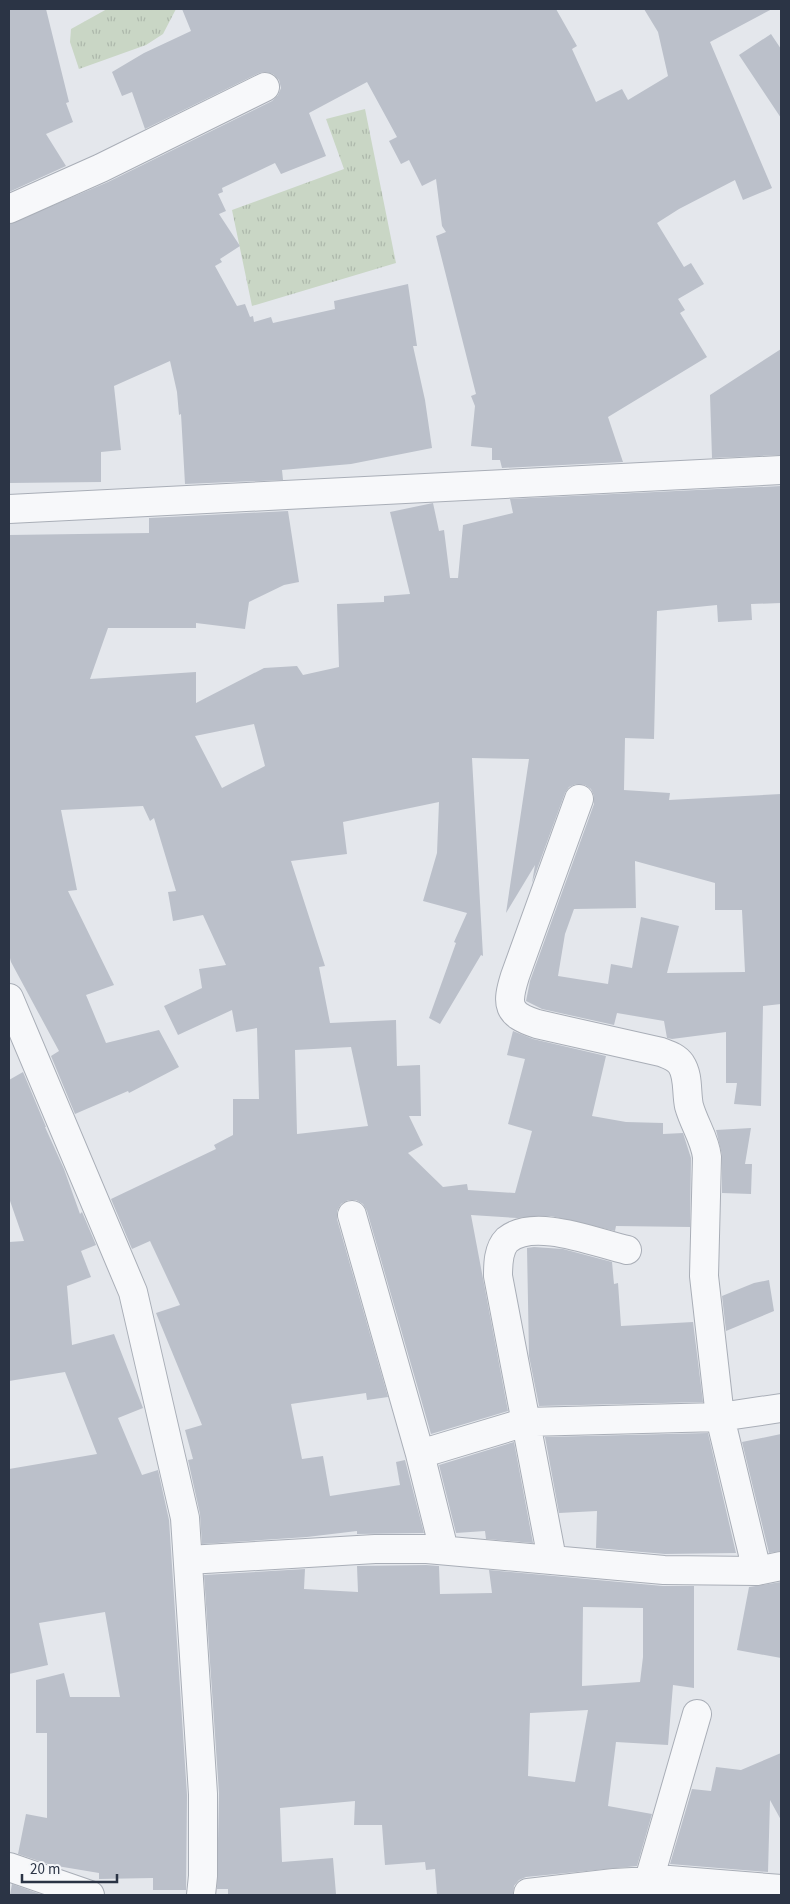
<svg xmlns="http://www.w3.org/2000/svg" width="790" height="1904" font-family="'Source Sans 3',sans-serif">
<defs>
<pattern id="grass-tufts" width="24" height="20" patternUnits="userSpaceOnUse" patternTransform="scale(1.25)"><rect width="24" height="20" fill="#c9d6c5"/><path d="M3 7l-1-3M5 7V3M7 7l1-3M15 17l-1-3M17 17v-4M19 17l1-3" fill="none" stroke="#adb8ab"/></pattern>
</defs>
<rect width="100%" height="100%" fill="#e4e7ec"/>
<path fill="url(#grass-tufts)" d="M 107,9 L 176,9 L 163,34 L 146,45 L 79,69 L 70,42 L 71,29 Z
M 365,109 L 396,263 L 252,306 L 232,210 L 344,169 L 326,119 Z"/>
<path fill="#bbc0ca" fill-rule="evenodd" d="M 9,9 L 46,9 L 69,102 L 66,103 L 73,122 L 46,134 L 66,166 L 9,192 Z
M 182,9 L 556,9 L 577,46 L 572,49 L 596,102 L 622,89 L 628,100 L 668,76 L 658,32 L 644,9 L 772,9 L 710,42 L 772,188 L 743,200 L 735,180 L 679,209 L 657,223 L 684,267 L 691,263 L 704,284 L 678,299 L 685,310 L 680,313 L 707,357 L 608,417 L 623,462 L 502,468 L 500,460 L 492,460 L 492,448 L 471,446 L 475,406 L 471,396 L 476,394 L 436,236 L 446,232 L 442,226 L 436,179 L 422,186 L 409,160 L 401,164 L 389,141 L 397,137 L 367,82 L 309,113 L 326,156 L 281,174 L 275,163 L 222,188 L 223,192 L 218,194 L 226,211 L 219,214 L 240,246 L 220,259 L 222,262 L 215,266 L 237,306 L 245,304 L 250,317 L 253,316 L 254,322 L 271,317 L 273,323 L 335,309 L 334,301 L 408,284 L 417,346 L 413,346 L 425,400 L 432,448 L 351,464 L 282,470 L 283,480 L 185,484 L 181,414 L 179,415 L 177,392 L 170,361 L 114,386 L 121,450 L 101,452 L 101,482 L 9,483 L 9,224 L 108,182 L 272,101 L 278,95 L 281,88 L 279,80 L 273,74 L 266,72 L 259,73 L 145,129 L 132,92 L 122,96 L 112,72 L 144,53 L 191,31 Z
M 771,34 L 781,49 L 781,118 L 739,55 Z
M 781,349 L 781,455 L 712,458 L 710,395 Z
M 781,486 L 781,603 L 751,604 L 752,620 L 718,622 L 717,605 L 657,611 L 654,739 L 625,738 L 624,790 L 670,793 L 669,800 L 781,794 L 781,1004 L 763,1006 L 761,1106 L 734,1104 L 737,1083 L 726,1083 L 726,1032 L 672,1039 L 667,1038 L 664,1021 L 617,1013 L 614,1025 L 542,1009 L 526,1001 L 530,981 L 594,804 L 594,796 L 591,789 L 585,785 L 576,784 L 569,787 L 565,793 L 532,883 L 535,865 L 506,913 L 529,759 L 472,758 L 483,956 L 481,955 L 440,1024 L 429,1018 L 456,943 L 454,942 L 467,913 L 423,901 L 437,853 L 439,802 L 343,822 L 347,854 L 291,861 L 325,966 L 319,967 L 330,1023 L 396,1020 L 397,1066 L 420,1065 L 421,1116 L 409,1116 L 423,1145 L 408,1153 L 443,1187 L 467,1184 L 468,1190 L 515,1193 L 532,1131 L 508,1124 L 525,1059 L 507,1055 L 513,1031 L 533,1039 L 606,1056 L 592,1116 L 626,1122 L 663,1123 L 663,1134 L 683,1133 L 691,1158 L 690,1227 L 616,1226 L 615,1231 L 551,1216 L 517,1218 L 471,1215 L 508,1411 L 431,1434 L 367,1211 L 363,1204 L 356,1200 L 348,1200 L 341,1204 L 337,1211 L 337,1219 L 388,1397 L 367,1400 L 366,1393 L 291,1404 L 302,1459 L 323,1456 L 330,1496 L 400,1485 L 396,1462 L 405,1460 L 424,1533 L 357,1534 L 357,1531 L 307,1537 L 202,1544 L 200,1514 L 188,1460 L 193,1459 L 185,1430 L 202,1425 L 156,1313 L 180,1305 L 150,1241 L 132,1249 L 111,1199 L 216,1149 L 214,1145 L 233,1135 L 233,1099 L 259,1099 L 257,1028 L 236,1032 L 232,1010 L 178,1035 L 164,1006 L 202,988 L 199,969 L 226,965 L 203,915 L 173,921 L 168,892 L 176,891 L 154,818 L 150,821 L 143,806 L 61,810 L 77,890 L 68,891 L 114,985 L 86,995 L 106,1043 L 159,1030 L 179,1067 L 129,1093 L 128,1091 L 75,1114 L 51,1056 L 59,1051 L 11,962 L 9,954 L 9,535 L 149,533 L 149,518 L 288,511 L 299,582 L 284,585 L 249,602 L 245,629 L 196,623 L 196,628 L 108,628 L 90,679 L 196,672 L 196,703 L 264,668 L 297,666 L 303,675 L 339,667 L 337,604 L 384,602 L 384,596 L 410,594 L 390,512 L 433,503 L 439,531 L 444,530 L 450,578 L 458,578 L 463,525 L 513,513 L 510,499 ZM 254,724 L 265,766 L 222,788 L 195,736 ZM 635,861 L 715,883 L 715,910 L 742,910 L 745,972 L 667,973 L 679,926 L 641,917 L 632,968 L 611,964 L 608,984 L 558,976 L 565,934 L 574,909 L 636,908 ZM 351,1047 L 368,1126 L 297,1134 L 295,1050 Z
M 23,1072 L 46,1127 L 45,1127 L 64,1169 L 80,1214 L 82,1212 L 96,1245 L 81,1251 L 91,1277 L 67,1286 L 72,1345 L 114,1334 L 143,1408 L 118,1418 L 142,1475 L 158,1470 L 169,1520 L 187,1795 L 186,1890 L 153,1890 L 153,1878 L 99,1879 L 99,1873 L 51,1865 L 18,1854 L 26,1814 L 47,1818 L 47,1733 L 36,1733 L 36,1680 L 64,1673 L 70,1697 L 120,1697 L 105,1612 L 39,1623 L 48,1665 L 9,1674 L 9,1469 L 97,1454 L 65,1372 L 9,1381 L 9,1242 L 24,1241 L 9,1198 L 9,1080 Z
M 751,1128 L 745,1164 L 752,1164 L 751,1194 L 722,1193 L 722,1155 L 716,1130 Z
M 534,1247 L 563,1249 L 612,1262 L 614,1284 L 618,1283 L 621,1326 L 693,1322 L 703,1402 L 539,1406 L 529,1356 L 527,1248 Z
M 769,1280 L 774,1311 L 726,1331 L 722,1296 L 754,1283 Z
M 708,1433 L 736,1553 L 665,1554 L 596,1548 L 597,1511 L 559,1513 L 545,1437 Z
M 781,1434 L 781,1551 L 769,1553 L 742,1442 Z
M 514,1442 L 533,1543 L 486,1539 L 485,1531 L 456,1533 L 439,1465 Z
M 426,1565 L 439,1566 L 440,1594 L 492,1593 L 489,1570 L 663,1586 L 694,1586 L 694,1688 L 673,1685 L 668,1745 L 616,1742 L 608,1806 L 652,1814 L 637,1866 L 526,1877 L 519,1880 L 514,1886 L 513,1895 L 437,1895 L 435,1869 L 426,1870 L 425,1862 L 385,1865 L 382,1825 L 354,1825 L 355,1801 L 280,1808 L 282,1862 L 333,1858 L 336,1894 L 228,1895 L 228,1889 L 217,1889 L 219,1793 L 204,1575 L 305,1569 L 304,1589 L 358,1592 L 357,1566 ZM 583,1607 L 643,1608 L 643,1657 L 640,1682 L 582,1686 ZM 588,1710 L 575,1782 L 528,1776 L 530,1713 Z
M 781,1582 L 781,1658 L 737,1650 L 749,1587 Z
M 781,1753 L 781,1820 L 770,1800 L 768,1872 L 670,1864 L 692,1789 L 711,1791 L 716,1767 L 741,1770 Z
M 12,1884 L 40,1894 L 40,1895 L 10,1895 Z"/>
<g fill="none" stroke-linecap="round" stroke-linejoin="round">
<g stroke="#a9aeb7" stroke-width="30">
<path id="minor" d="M 9,209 L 101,168 L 265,87
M 9,509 L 781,470
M 579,799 L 515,976 C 506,1005 507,1014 537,1024 L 661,1052 C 669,1055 676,1057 681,1064 C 689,1076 686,1092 689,1106 C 694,1124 705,1139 707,1157 L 704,1276 L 720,1417 L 757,1571
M 9,998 L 133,1292 L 185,1518 L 203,1794 L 203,1876 L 201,1895
M 352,1215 L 420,1454 L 444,1550
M 420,1454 L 526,1422 L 720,1417 L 781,1408
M 552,1559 L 498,1276 C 498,1265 498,1249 507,1240 C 534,1217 596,1243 627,1250
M 188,1560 L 375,1549 L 427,1549 L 664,1570 L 757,1571 L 781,1566
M 9,1867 L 90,1895
M 528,1893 L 614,1883 L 669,1880 L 781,1889
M 648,1895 L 649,1880 L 697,1714"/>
</g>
<use href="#minor" stroke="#f7f8fa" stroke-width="28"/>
</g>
<rect width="790" height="1904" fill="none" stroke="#2b3445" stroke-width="20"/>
<path d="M22 1874v8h95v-8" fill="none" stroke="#2b3445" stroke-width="2.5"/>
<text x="30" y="1874" font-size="15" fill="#2b3445" stroke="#f4f6f9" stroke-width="4" paint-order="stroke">20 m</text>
</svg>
